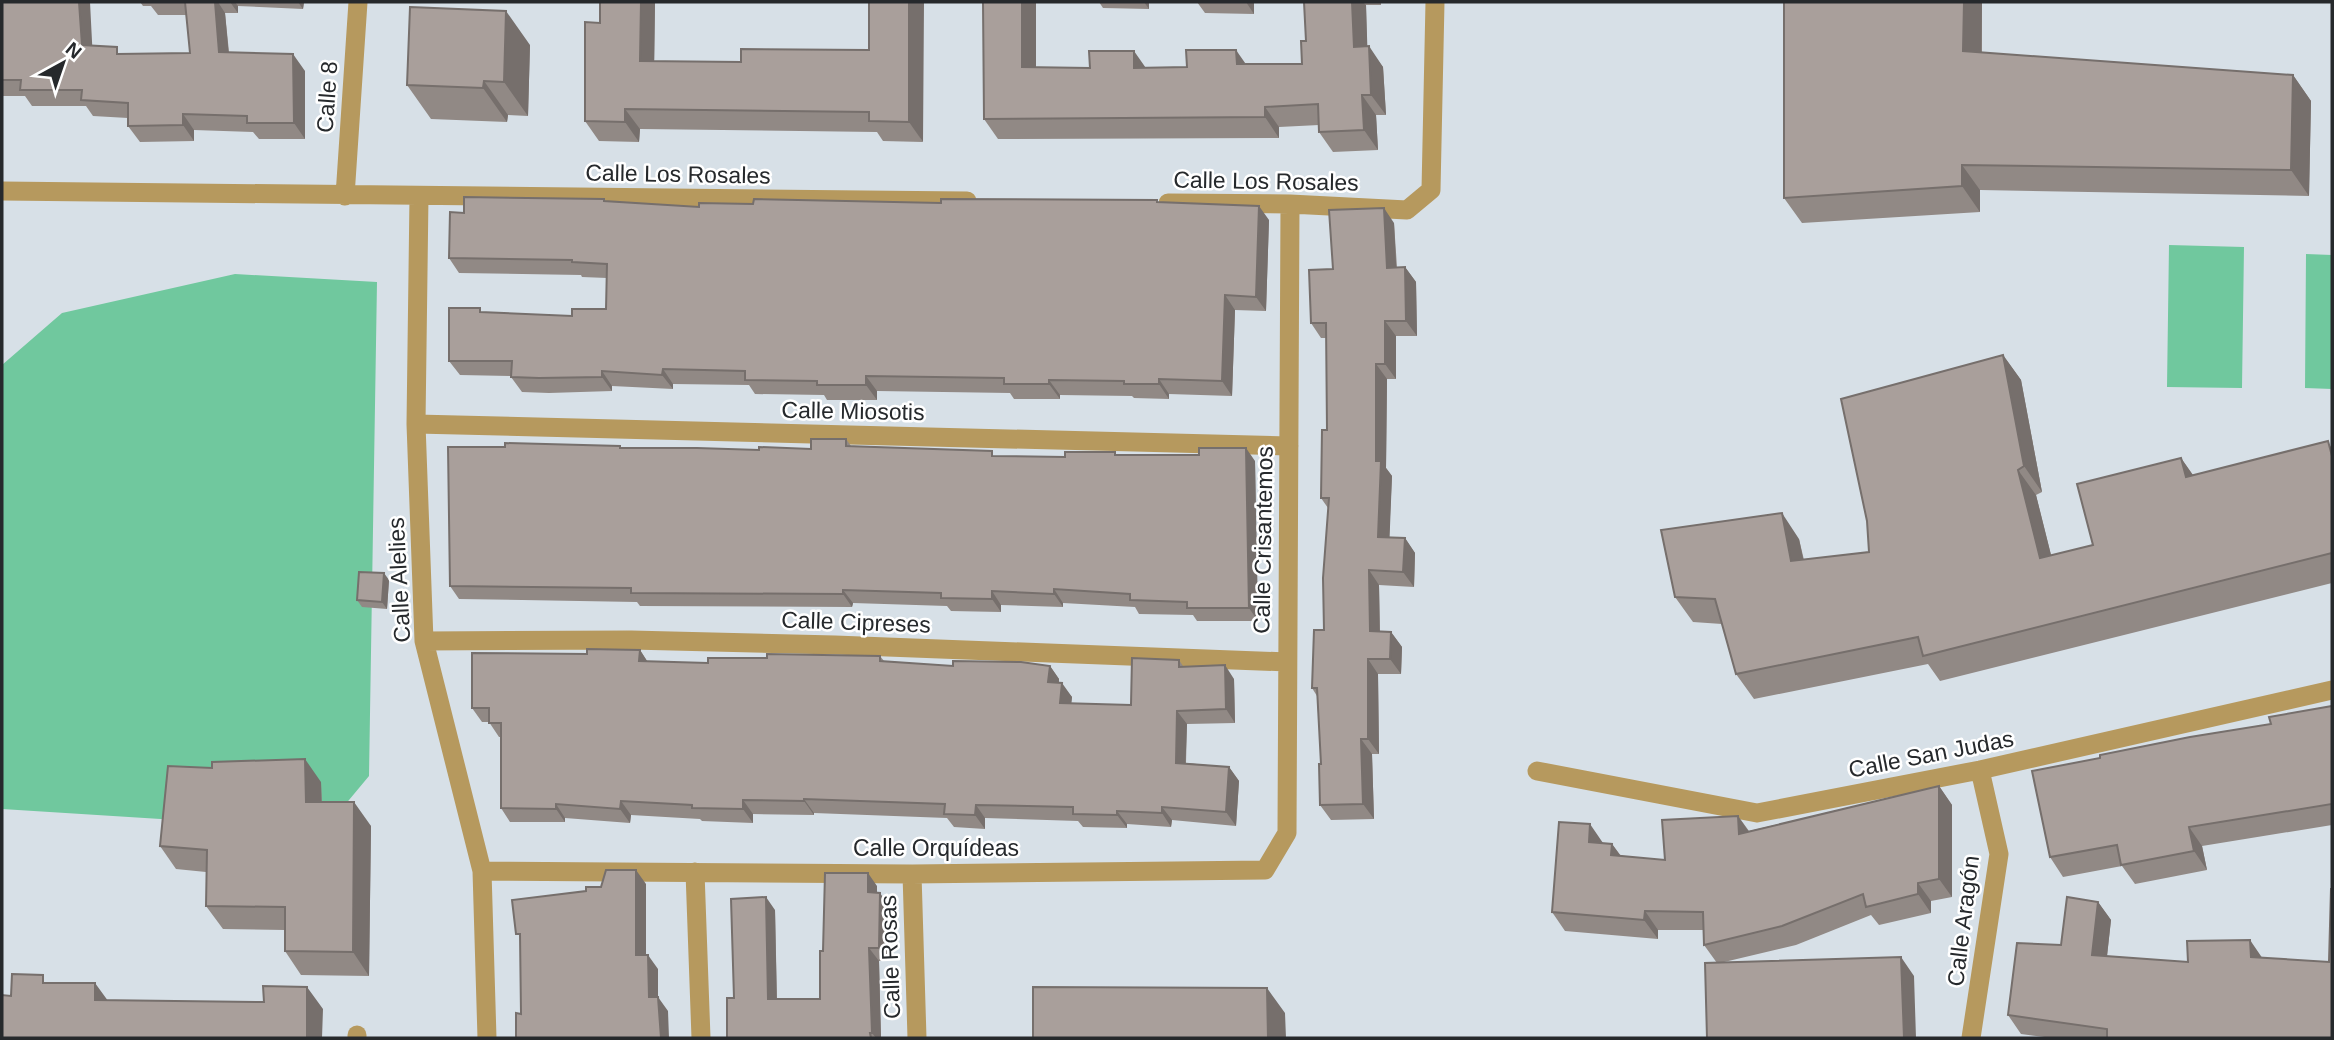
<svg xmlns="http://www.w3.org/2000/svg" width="2334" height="1040" font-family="Helvetica,sans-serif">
<rect width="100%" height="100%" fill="#d7e0e7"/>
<path fill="#70c89e" d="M 2169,245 L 2244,247 L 2242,388 L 2167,387 Z
M 2306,254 L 2332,255 L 2332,389 L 2305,388 Z
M 235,274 L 377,282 L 369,776 L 329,824 L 224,823 L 2,809 L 2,365 L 62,313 Z"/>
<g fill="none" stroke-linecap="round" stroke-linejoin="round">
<path stroke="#b6995e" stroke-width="19" d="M 357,1038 L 357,1035"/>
<path stroke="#b6995e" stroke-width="19" d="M 2,191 L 967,201
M 345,196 L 358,2
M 419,196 L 416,424 L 424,641 L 482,871 L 487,1038
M 1168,203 L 1290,204 L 1407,210 L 1431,190 L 1435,2
M 416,424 L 1289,446
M 424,641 L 631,640 L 835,645 L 1287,662
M 1537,771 L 1757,813 L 1980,770 L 2332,690
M 482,871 L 912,874 L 1265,870 L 1287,833 L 1290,204
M 695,872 L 701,1038
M 912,874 L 917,1038
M 1971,1038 L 1999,854 L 1980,770"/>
</g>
<path fill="#918985" d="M 2,2 L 92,46 L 122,54 L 190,53 L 186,15 L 158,15 L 151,6 L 143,6 L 140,2 L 304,2 L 303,9 L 238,6 L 238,13 L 225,13 L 229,52 L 305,71 L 305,139 L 259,139 L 253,132 L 194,130 L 194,141 L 140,142 L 128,126 L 128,118 L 93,116 L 86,106 L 32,106 L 25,96 L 2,96 Z
M 655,2 L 654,61 L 741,62 L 869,50 L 923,142 L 883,141 L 877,132 L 640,129 L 639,142 L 599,141 L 585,121 L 600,23 Z
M 983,2 L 1036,2 L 1036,67 L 1145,68 L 1302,64 L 1306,41 L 1304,2 L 1381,2 L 1381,5 L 1366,5 L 1367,47 L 1383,67 L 1386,115 L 1376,115 L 1378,150 L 1333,152 L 1319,132 L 1319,125 L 1279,127 L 1279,138 L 998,139 L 984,119 Z
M 1099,2 L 1149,2 L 1149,9 L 1103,8 Z
M 1197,2 L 1254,2 L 1254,14 L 1205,13 Z
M 1784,2 L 1982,2 L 1982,53 L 2293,75 L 2311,101 L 2309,196 L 1980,190 L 1980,212 L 1802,223 L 1784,198 Z
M 530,45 L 528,116 L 508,115 L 507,122 L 431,119 L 407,85 Z
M 604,199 L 606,201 L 699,207 L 753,204 L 941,203 L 1157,200 L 1158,202 L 1269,220 L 1266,311 L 1235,310 L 1232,396 L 1169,394 L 1169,399 L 1134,398 L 1132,396 L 1060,395 L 1060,399 L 1014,399 L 1010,393 L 877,391 L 877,400 L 827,400 L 824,395 L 755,394 L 749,385 L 673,384 L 673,389 L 612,386 L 612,391 L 549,393 L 522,392 L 511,377 L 511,376 L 460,375 L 449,361 L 483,312 L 572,316 L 606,309 L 607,278 L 582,277 L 581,275 L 459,273 L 449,258 L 464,213 Z
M 1394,223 L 1397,267 L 1405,267 L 1416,282 L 1417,336 L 1396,336 L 1396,379 L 1387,379 L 1386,468 L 1392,476 L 1389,537 L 1405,538 L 1415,553 L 1414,587 L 1379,585 L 1380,632 L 1391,632 L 1402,647 L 1401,674 L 1378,674 L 1379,754 L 1372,754 L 1374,819 L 1331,820 L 1320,805 L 1321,764 L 1317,696 L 1312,688 L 1324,630 L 1328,508 L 1321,498 L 1327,430 L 1326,338 L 1321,338 L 1311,323 L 1333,269 Z
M 2003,355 L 2021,380 L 2042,492 L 2036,495 L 2051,555 L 2093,545 L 2181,458 L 2193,475 L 2332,446 L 2332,583 L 1940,681 L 1928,664 L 1754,699 L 1736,674 L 1722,624 L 1693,622 L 1675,597 L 1799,539 L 1804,560 L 1869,552 Z
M 846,439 L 851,446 L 995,456 L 1065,457 L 1117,455 L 1255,461 L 1258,621 L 1197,621 L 1193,615 L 1139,614 L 1135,607 L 1063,603 L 1063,607 L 1001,605 L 1001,612 L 951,611 L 947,606 L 853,603 L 852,607 L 640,606 L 637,602 L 459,599 L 450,586 L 620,446 L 621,448 L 759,450 L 811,449 Z
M 389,580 L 387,609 L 362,607 L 357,600 Z
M 640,650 L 647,661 L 708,663 L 767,658 L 880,656 L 884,661 L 953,666 L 1050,666 L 1059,679 L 1059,683 L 1072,697 L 1071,703 L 1131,705 L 1179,660 L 1183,666 L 1234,679 L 1235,723 L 1187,724 L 1186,763 L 1229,767 L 1239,781 L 1236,826 L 1172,820 L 1171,827 L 1127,824 L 1127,828 L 1083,827 L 1078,821 L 985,818 L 985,829 L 954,827 L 947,818 L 814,813 L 814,815 L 753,814 L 753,823 L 702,821 L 700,819 L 631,815 L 630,823 L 565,818 L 565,822 L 510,822 L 501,808 L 501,737 L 499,737 L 489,722 L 482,722 L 472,708 Z
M 2332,706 L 2332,825 L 2202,846 L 2207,870 L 2135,884 L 2122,866 L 2063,877 L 2050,857 L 2100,758 L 2271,724 Z
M 321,782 L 322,802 L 371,826 L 369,976 L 301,975 L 285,951 L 285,930 L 223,929 L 206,906 L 206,872 L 176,869 L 160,846 Z
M 1939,786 L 1952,805 L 1952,897 L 1931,901 L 1931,913 L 1879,925 L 1871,915 L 1796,945 L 1720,963 L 1914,976 L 1717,963 L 1704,945 L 1703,930 L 1658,930 L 1658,939 L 1565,931 L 1552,912 L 1603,843 L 1612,844 L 1621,856 L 1665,860 L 1738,816 L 1749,831 Z
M 877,886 L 877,893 L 889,906 L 888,961 L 879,961 L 881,1038 L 727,1038 L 734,998 L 775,910 L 777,999 L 820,999 L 823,951 Z
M 2098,902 L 2111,920 L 2107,956 L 2188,962 L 2263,958 L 2332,1038 L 2053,1038 L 2021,1034 L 2008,1015 L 2061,945 Z"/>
<path fill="#766f6c" d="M 79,2 L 90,2 L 93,61 L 82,45 Z
M 215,2 L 218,2 L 225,13 L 230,68 L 219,52 Z
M 230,2 L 235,2 L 238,6 L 238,13 Z
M 298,2 L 304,2 L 303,9 Z
M 641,2 L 655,2 L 654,81 L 640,61 Z
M 909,2 L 924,2 L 923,142 L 909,122 Z
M 1022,2 L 1036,2 L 1036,87 L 1022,67 Z
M 1144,2 L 1149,2 L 1149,9 Z
M 1246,2 L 1254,2 L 1254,14 Z
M 1352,2 L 1363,2 L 1366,5 L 1368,67 L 1354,47 Z
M 1964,2 L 1982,2 L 1981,77 L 1963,51 Z
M 506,11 L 530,45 L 528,116 L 504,82 Z
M 1369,46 L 1383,67 L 1386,115 L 1371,95 Z
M 1236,50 L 1250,70 L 1237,64 Z
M 1134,51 L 1148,71 L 1134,68 Z
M 293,54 L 305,71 L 305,139 L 294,123 Z
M 2293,75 L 2311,101 L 2309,196 L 2291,170 Z
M 484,81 L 508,115 L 507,122 L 483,88 Z
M 1362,95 L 1376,115 L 1378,150 L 1364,130 Z
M 1265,107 L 1279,127 L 1279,138 L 1265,117 Z
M 625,109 L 640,129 L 639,142 L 625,122 Z
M 183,114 L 194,130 L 194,141 L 183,125 Z
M 1962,165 L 1980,190 L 1980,212 L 1962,186 Z
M 1259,206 L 1269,220 L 1266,311 L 1256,297 Z
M 1384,208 L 1394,223 L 1397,283 L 1387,268 Z
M 1405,267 L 1416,282 L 1417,336 L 1406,321 Z
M 1225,295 L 1235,310 L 1232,396 L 1222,381 Z
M 1385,321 L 1396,336 L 1396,379 L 1385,364 Z
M 2003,355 L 2021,380 L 2042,492 L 2024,466 Z
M 1376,364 L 1387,379 L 1386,468 L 1392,476 L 1389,552 L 1378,537 L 1376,461 Z
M 663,369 L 673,384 L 673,389 L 662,375 Z
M 602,371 L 612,386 L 612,391 L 602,377 Z
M 866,376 L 877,391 L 877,400 L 866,385 Z
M 1159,379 L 1169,394 L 1169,399 L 1159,384 Z
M 1049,380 L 1060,395 L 1060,399 L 1049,384 Z
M 1246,448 L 1255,461 L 1258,621 L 1249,608 Z
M 2181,458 L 2199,484 L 2186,477 Z
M 2018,470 L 2036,495 L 2058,583 L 2040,558 Z
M 1782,513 L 1799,539 L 1809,587 L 1791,561 Z
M 1405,538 L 1415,553 L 1414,587 L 1403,572 Z
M 1369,570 L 1379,585 L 1380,646 L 1370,631 Z
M 384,573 L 389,580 L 387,609 L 382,602 Z
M 1054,589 L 1063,603 L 1063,607 L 1054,594 Z
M 843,590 L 853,603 L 852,607 L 843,594 Z
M 992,591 L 1001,605 L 1001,612 L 992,599 Z
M 1391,632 L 1402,647 L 1401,674 L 1390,659 Z
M 640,650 L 649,664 L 639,661 Z
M 1368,659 L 1378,674 L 1379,754 L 1368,739 Z
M 1225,665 L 1234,679 L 1235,723 L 1226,709 Z
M 1050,666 L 1059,679 L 1058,695 L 1048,682 Z
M 1062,683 L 1072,697 L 1070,717 L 1060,703 Z
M 1177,711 L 1187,724 L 1185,776 L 1176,763 Z
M 1361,739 L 1372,754 L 1374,819 L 1363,804 Z
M 305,759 L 321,782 L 322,825 L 306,802 Z
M 1229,767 L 1239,781 L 1236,826 L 1226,812 Z
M 1939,786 L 1952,805 L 1952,897 L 1939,879 Z
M 804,799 L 814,813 L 814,815 L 804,801 Z
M 743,800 L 753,814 L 753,823 L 743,809 Z
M 621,801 L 631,815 L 630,823 L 620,809 Z
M 354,802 L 371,826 L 369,976 L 353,952 Z
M 556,804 L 565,818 L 565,822 L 556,809 Z
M 976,805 L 985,818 L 985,829 L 975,815 Z
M 1162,807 L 1172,820 L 1171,827 L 1162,813 Z
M 1117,811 L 1127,824 L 1127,828 L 1117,815 Z
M 1738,816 L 1751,835 L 1739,834 Z
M 1590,824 L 1603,843 L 1589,842 Z
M 2189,827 L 2202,846 L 2207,870 L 2194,851 Z
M 1612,844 L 1625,862 L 1611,855 Z
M 636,870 L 646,884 L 646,969 L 636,955 Z
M 868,873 L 877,886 L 877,905 L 868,892 Z
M 1918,883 L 1931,901 L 1931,913 L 1918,894 Z
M 880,893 L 889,906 L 888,961 L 879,948 Z
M 766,897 L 775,910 L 777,1012 L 768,999 Z
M 2098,902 L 2111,920 L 2105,974 L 2092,955 Z
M 1645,911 L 1658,930 L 1658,939 L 1644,920 Z
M 2250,940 L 2263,959 L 2251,957 Z
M 869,948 L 879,961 L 881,1038 L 876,1038 L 872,1033 Z
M 648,955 L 658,969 L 658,997 L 668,1011 L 669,1038 L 661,1038 L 649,997 Z
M 1901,957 L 1914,976 L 1916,1038 L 1904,1038 Z
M 95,983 L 111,1005 L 95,1000 Z
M 307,987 L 323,1009 L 322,1038 L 307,1038 Z
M 1267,988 L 1285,1013 L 1286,1038 L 1268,1038 Z"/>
<path fill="#a99f9b" stroke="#766f6c" stroke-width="2" d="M 2,2 L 79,2 L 82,45 L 117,47 L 117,54 L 190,53 L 185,2 L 215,2 L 219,52 L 293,54 L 294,123 L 247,123 L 247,116 L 183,114 L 183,125 L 128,126 L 128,103 L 81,100 L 82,90 L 20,90 L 21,80 L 2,80 Z
M 600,2 L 641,2 L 640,61 L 741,62 L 741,49 L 869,50 L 869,2 L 909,2 L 909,122 L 869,121 L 869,112 L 625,109 L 625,122 L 585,121 L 585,22 L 600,23 Z
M 983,2 L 1022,2 L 1022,67 L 1090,68 L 1089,51 L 1134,51 L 1134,68 L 1187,67 L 1186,50 L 1236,50 L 1237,64 L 1302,64 L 1301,41 L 1306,41 L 1304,2 L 1352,2 L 1354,47 L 1369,46 L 1371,95 L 1362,95 L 1364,130 L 1319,132 L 1318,104 L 1265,107 L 1265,117 L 984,119 Z
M 1784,2 L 1964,2 L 1963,51 L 2293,75 L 2291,170 L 1962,165 L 1962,186 L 1784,198 Z
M 410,7 L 506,11 L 504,82 L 484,81 L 483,88 L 407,85 Z
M 464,197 L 604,199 L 604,201 L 699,207 L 699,203 L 753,204 L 754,199 L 941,203 L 941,199 L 1157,200 L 1157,202 L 1259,206 L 1256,297 L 1225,295 L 1222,381 L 1159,379 L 1159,384 L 1124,384 L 1124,381 L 1049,380 L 1049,384 L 1004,384 L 1004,378 L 866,376 L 866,385 L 817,385 L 817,381 L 745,380 L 745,371 L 663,369 L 662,375 L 602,371 L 602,377 L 539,378 L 511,377 L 512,361 L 449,361 L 449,308 L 480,308 L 480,312 L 572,316 L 572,309 L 606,309 L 607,264 L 572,262 L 572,260 L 449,258 L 450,212 L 464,213 Z
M 1384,208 L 1387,268 L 1405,267 L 1406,321 L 1385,321 L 1385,364 L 1376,364 L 1376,461 L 1381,461 L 1378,537 L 1405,538 L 1403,572 L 1369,570 L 1370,631 L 1391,632 L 1390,659 L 1368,659 L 1368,739 L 1361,739 L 1363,804 L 1320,805 L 1319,764 L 1321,764 L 1317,688 L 1312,688 L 1314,630 L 1324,630 L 1323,578 L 1329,498 L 1321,498 L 1322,430 L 1327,430 L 1326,323 L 1311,323 L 1309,270 L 1333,269 L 1329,210 Z
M 2003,355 L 2024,466 L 2018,470 L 2040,558 L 2093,545 L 2077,484 L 2181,458 L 2186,477 L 2328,441 L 2332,456 L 2332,553 L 1923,656 L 1918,637 L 1736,674 L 1715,599 L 1675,597 L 1661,530 L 1782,513 L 1791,561 L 1869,552 L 1867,521 L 1841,399 Z
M 811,439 L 846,439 L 846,446 L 992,451 L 992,456 L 1065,457 L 1065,452 L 1115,452 L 1115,455 L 1199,455 L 1199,448 L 1246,448 L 1249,608 L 1187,608 L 1187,602 L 1130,600 L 1130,594 L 1054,589 L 1054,594 L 992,591 L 992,599 L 941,598 L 941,593 L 843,590 L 843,594 L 631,593 L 631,588 L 450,586 L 448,447 L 505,447 L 505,443 L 620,446 L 620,448 L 697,448 L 759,450 L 759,447 L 811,449 Z
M 359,572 L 384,573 L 382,602 L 357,600 Z
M 587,649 L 640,650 L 639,661 L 708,663 L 708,658 L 767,658 L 767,654 L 880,656 L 880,661 L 953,666 L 953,661 L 1021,662 L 1050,666 L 1048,682 L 1062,683 L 1060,703 L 1131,705 L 1132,658 L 1179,660 L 1179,667 L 1225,665 L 1226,709 L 1177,711 L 1176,763 L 1229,767 L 1226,812 L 1162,807 L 1162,813 L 1117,811 L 1117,815 L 1073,814 L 1073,807 L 976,805 L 975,815 L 944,814 L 945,804 L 804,799 L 804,801 L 743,800 L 743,809 L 692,808 L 692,805 L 621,801 L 620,809 L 556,804 L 556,809 L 501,808 L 501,723 L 489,723 L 489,708 L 472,708 L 472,653 L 587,654 Z
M 2332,706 L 2332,804 L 2189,827 L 2194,851 L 2121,865 L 2117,845 L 2050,857 L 2032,771 L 2100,758 L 2100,755 L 2190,737 L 2271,724 L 2269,717 Z
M 305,759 L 306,802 L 354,802 L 353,952 L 285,951 L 285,907 L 206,906 L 207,850 L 160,846 L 168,766 L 212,768 L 212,762 Z
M 1939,786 L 1939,879 L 1918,883 L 1918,894 L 1866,907 L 1863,894 L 1782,926 L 1704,945 L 1703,912 L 1645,911 L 1644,920 L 1552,912 L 1559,822 L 1590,824 L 1589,842 L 1612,844 L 1611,855 L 1665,860 L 1662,820 L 1738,816 L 1739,834 Z
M 606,870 L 636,870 L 636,955 L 648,955 L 649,997 L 658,997 L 661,1038 L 516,1038 L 516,1013 L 521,1014 L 520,934 L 516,934 L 512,900 L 586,891 L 586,887 L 601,887 Z
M 825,873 L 868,873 L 868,892 L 880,893 L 879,948 L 869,948 L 872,1033 L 870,1033 L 871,1038 L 727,1038 L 727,998 L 734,998 L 731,899 L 766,897 L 768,999 L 820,999 L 820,951 L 823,951 Z
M 2331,889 L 2332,889 L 2332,1038 L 2107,1038 L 2107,1029 L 2008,1015 L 2017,943 L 2061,945 L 2067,897 L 2098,902 L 2092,955 L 2188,962 L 2187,941 L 2250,940 L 2251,957 L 2329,962 Z
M 1901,957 L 1904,1038 L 1707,1038 L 1705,963 Z
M 12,974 L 43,975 L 43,983 L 95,983 L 95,1000 L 264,1002 L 263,986 L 307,987 L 307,1038 L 2,1038 L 2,995 L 11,996 Z
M 1033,987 L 1267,988 L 1268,1038 L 1033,1038 Z"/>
<g text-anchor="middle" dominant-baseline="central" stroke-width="5" stroke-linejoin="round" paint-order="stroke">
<g font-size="23" fill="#26292c" stroke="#fff">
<text transform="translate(327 97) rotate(-86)">Calle 8</text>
<text transform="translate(678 174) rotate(1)">Calle Los Rosales</text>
<text transform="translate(1266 181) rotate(1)">Calle Los Rosales</text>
<text transform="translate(853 411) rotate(1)">Calle Miosotis</text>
<text transform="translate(1263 540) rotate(-89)">Calle Crisantemos</text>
<text transform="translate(399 580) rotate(-93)">Calle Alelies</text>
<text transform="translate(856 622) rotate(2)">Calle Cipreses</text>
<text transform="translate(1931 754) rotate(-11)">Calle San Judas</text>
<text x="936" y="848">Calle Orquídeas</text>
<text transform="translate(1963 921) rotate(-83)">Calle Aragón</text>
<text transform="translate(890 957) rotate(-92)">Calle Rosas</text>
</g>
</g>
<rect width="2334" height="1040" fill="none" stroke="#26292c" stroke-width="7"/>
<g transform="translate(63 63) rotate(40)" stroke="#ffffff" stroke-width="5" paint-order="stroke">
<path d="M0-5L12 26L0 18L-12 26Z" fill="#26292c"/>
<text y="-10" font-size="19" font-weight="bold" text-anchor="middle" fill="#26292c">N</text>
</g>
</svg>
